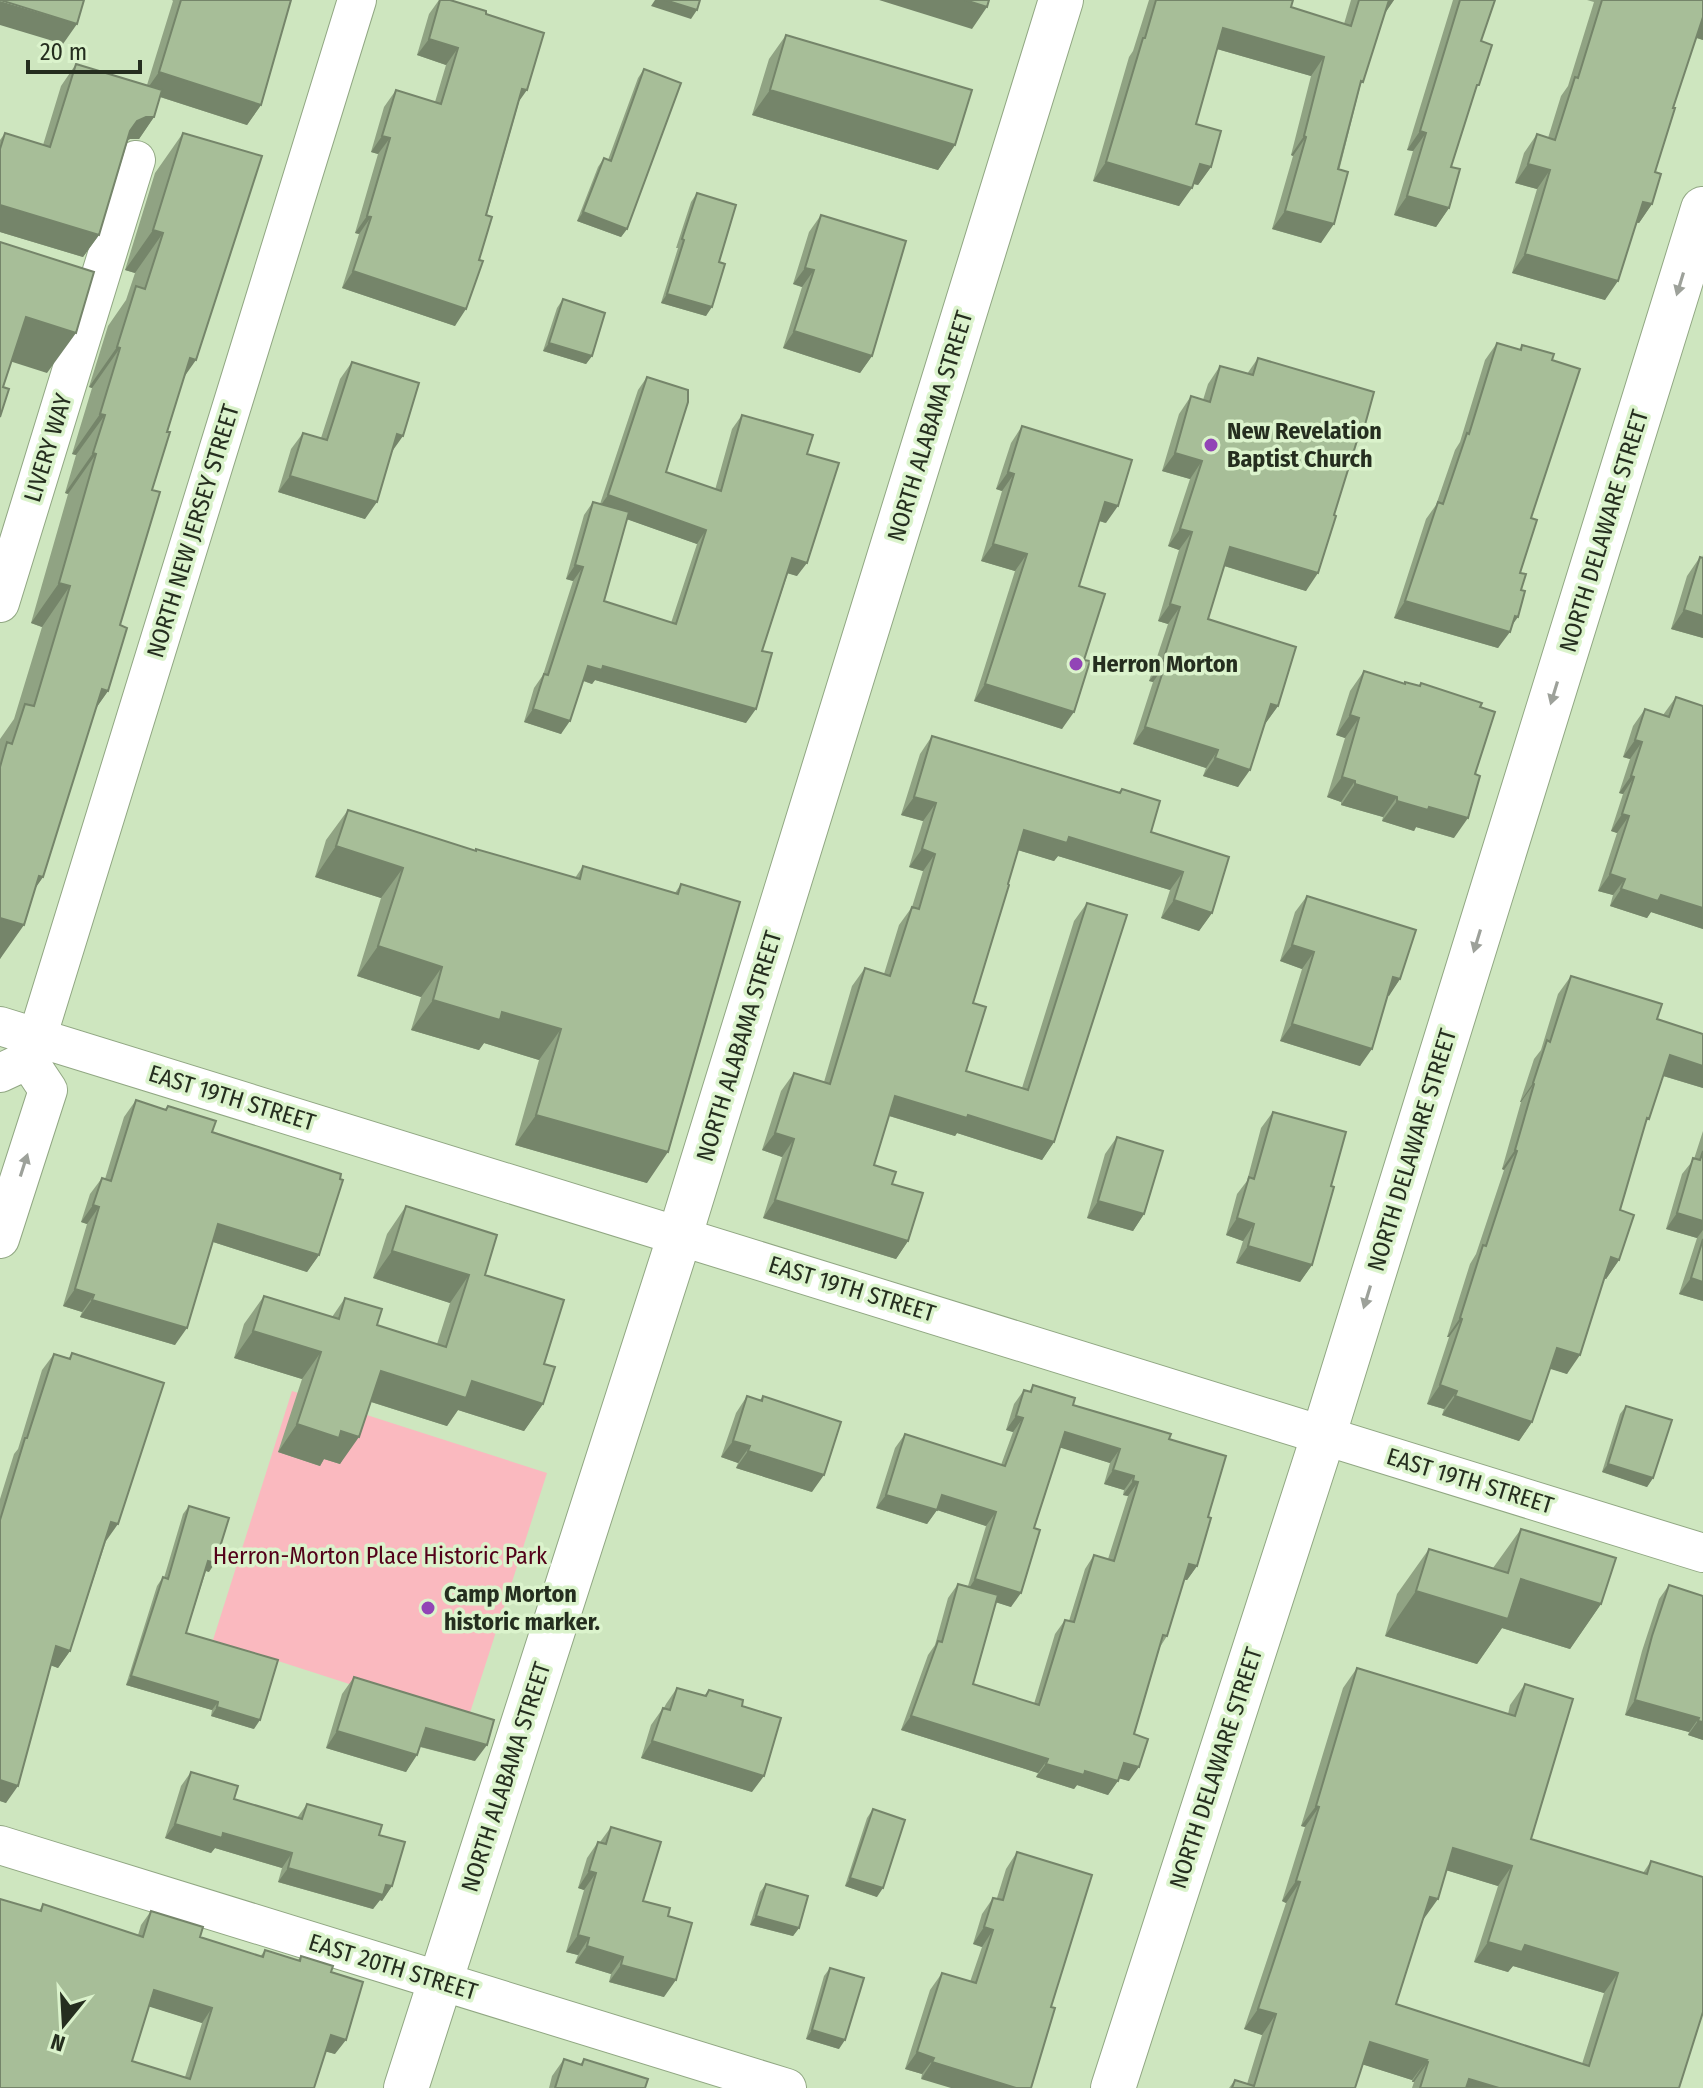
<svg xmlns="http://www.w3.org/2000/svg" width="1703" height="2088" font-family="'Fira Sans Condensed',sans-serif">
<rect width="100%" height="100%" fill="#cee6bf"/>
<path fill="#fab9bf" d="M 292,1391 L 547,1473 L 467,1722 L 213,1640 Z"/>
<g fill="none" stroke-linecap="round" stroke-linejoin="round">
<g stroke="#91a783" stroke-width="40">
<path id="minor" d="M 0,603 L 136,160
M 0,1026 L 1703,1553
M 0,1073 L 28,1060 L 37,1038 L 357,0
M 0,1239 L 48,1090 L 28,1060
M 0,1845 L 787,2088"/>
</g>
<g stroke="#91a783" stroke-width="46">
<path id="major" d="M 406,2088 L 680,1235 L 1061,0
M 1113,2088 L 1323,1437 L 1703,209"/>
</g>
<use href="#minor" stroke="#fff" stroke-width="38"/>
<use href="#major" stroke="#fff" stroke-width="44"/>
</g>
<path fill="#90a383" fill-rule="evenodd" d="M 172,0 L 291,0 L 261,105 L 247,125 L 160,97 L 154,117 L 139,139 L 130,139 L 128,140 L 99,235 L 83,257 L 0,232 L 0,140 L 5,133 L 43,145 L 61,86 L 76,64 L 147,85 L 173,1 Z
M 439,0 L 450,0 L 486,14 L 519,102 L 455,326 L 342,288 L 359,234 L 355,233 L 378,154 L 371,152 L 384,107 L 396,90 L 435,102 L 446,65 L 417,55 L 429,14 Z
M 1149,0 L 1293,0 L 1291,7 L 1344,24 L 1351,0 L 1394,0 L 1385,13 L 1360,87 L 1321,243 L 1272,229 L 1293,156 L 1291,155 L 1311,76 L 1217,49 L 1196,124 L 1211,167 L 1198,185 L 1193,184 L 1179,206 L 1093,181 L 1129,57 L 1133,51 Z
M 1453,0 L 1495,0 L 1481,41 L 1475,91 L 1451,167 L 1449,208 L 1436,227 L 1394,215 L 1413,151 L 1407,150 Z
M 1587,0 L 1703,0 L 1703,40 L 1696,38 L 1673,108 L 1655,172 L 1652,204 L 1639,223 L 1636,223 L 1605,300 L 1512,273 L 1537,189 L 1515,183 L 1524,153 L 1537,134 L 1548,138 L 1561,96 L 1568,86 L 1594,2 Z
M 786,35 L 955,145 L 938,170 L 752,115 L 769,59 Z
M 644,69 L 627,229 L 621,237 L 577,221 L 598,167 L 604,158 L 608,160 L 638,78 Z
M 183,133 L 184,377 L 167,432 L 152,490 L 120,625 L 108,691 L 96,708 L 43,877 L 34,890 L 0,959 L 0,739 L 14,719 L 42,627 L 31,623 L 68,494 L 65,493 L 76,455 L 72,454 L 92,388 L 89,387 L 108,326 L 126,300 L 135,273 L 125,270 L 155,173 Z
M 697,193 L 719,262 L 706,316 L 661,303 L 678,248 L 676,248 L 691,202 Z
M 821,215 L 872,356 L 860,373 L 783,348 L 802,287 L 793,284 L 809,232 Z
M 563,299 L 592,356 L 586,364 L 543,351 L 557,308 Z
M 1497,343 L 1519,350 L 1522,345 L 1552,360 L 1531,518 L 1520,573 L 1521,590 L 1512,624 L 1498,648 L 1394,618 L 1426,519 L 1436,505 L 1455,450 L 1460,442 L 1485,360 Z
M 1258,358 L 1358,439 L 1306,591 L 1224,566 L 1208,619 L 1278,706 L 1265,724 L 1238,787 L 1203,776 L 1206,768 L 1133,744 L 1153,682 L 1149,681 L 1168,624 L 1158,621 L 1179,550 L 1168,546 L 1190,479 L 1162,471 L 1179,414 L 1191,396 L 1203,400 L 1208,384 L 1220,366 L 1247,374 Z
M 352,362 L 392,452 L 365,519 L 278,492 L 291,449 L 303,433 L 321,438 L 340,379 Z
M 647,377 L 666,472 L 715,490 L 732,429 L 742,415 L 807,454 L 797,576 L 788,573 L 762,651 L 746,723 L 595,680 L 592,684 L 583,681 L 561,734 L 524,722 L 534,688 L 543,675 L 573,581 L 566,579 L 584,515 L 593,502 L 600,504 L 638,390 ZM 627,519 L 697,544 L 671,623 L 604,601 Z
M 1022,426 L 1106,523 L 1099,521 L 1079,586 L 1084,660 L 1062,729 L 974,701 L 1015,571 L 981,561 L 1002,491 L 996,489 L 1011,443 Z
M 1703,555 L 1703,638 L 1671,629 L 1687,576 L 1700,557 L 1702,558 Z
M 1364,671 L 1404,684 L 1419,686 L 1421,683 L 1454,838 L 1416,827 L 1414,831 L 1382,821 L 1383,817 L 1341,805 L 1341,802 L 1327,797 L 1345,738 L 1336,735 L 1350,691 Z
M 1676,697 L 1703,706 L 1703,929 L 1651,912 L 1647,918 L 1610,906 L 1613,895 L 1598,891 L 1617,833 L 1611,831 L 1623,794 L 1619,793 L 1630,759 L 1623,757 L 1633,726 L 1645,709 L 1663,715 Z
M 932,736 L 1119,792 L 1122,789 L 1151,832 L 1212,913 L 1199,931 L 1161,918 L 1170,890 L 1058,856 L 1054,861 L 1018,850 L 973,1003 L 966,1071 L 1022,1088 L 1074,921 L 1087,903 L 1054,1142 L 1042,1160 L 957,1133 L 955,1136 L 889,1116 L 874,1165 L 908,1241 L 896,1259 L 763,1218 L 782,1157 L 762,1150 L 781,1091 L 794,1073 L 824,1082 L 852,986 L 865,968 L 884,974 L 899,925 L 912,907 L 923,871 L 909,867 L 923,821 L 901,815 L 920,754 Z
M 348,810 L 475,851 L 575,878 L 583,866 L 675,893 L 681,884 L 647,1183 L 515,1145 L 539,1060 L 484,1043 L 479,1050 L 411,1030 L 421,997 L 357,976 L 381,898 L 315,877 L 326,840 Z
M 1307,896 L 1400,979 L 1388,996 L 1360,1066 L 1280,1041 L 1302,969 L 1280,961 L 1295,912 Z
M 1571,976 L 1657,1019 L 1703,1034 L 1703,1088 L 1663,1076 L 1645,1124 L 1620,1210 L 1619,1260 L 1606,1279 L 1605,1278 L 1567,1374 L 1550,1368 L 1532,1422 L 1519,1441 L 1442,1415 L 1444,1409 L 1427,1404 L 1449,1337 L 1447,1337 L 1470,1264 L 1476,1254 L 1504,1170 L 1502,1169 L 1521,1102 L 1520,1102 L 1534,1059 L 1541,1050 L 1558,994 Z
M 136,1100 L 165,1110 L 168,1106 L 212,1132 L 319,1255 L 307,1272 L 213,1242 L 175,1345 L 80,1317 L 82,1312 L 63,1306 L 87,1224 L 81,1222 L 90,1194 L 102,1178 L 105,1179 L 124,1117 Z
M 1273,1112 L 1331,1186 L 1312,1265 L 1300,1282 L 1236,1263 L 1243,1241 L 1226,1235 L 1237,1194 L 1247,1181 L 1261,1128 Z
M 1703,1131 L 1703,1301 L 1679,1294 L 1697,1238 L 1666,1229 L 1682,1174 L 1694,1159 Z
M 1117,1137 L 1144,1214 L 1133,1231 L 1087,1218 L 1105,1154 Z
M 406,1206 L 485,1275 L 544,1364 L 543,1404 L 524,1431 L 458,1410 L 447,1426 L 371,1402 L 340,1464 L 324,1459 L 320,1466 L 278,1452 L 302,1379 L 234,1358 L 244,1324 L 264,1296 L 332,1317 L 345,1298 L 377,1325 L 437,1344 L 450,1303 L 373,1278 L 387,1234 Z
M 72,1353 L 106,1541 L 70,1651 L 58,1668 L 51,1665 L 6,1803 L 0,1801 L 0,1499 L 14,1454 L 18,1449 L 42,1370 L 54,1354 L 69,1358 Z
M 1033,1385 L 1073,1405 L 1169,1439 L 1208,1517 L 1197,1566 L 1187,1580 L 1184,1580 L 1167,1636 L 1160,1647 L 1134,1734 L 1129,1781 L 1119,1778 L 1108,1795 L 1077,1785 L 1074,1789 L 1036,1777 L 1038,1773 L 901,1730 L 928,1655 L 935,1645 L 948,1598 L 958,1584 L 968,1586 L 986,1526 L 937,1510 L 927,1524 L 876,1508 L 895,1448 L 905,1434 L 1001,1465 L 1013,1432 L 1006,1430 L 1014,1404 L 1024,1390 L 1029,1392 ZM 1060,1447 L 1110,1463 L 1104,1484 L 1124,1490 L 1123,1495 L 1128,1496 L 1108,1559 L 1094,1555 L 1085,1569 L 1069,1621 L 1065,1620 L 1055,1634 L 1034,1704 L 973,1684 L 996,1602 L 1011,1607 L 1034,1528 Z
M 747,1396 L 760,1400 L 763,1396 L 812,1492 L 736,1468 L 738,1463 L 721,1457 L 736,1413 Z
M 1626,1406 L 1653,1478 L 1647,1487 L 1602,1472 L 1620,1414 Z
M 189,1506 L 209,1572 L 206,1571 L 186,1633 L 254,1729 L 211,1716 L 212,1710 L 126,1685 L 157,1586 L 163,1577 L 164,1578 L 183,1514 Z
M 1521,1529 L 1601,1604 L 1570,1649 L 1502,1628 L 1477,1664 L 1385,1636 L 1397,1594 L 1429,1549 L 1493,1568 Z
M 1669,1585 L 1703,1740 L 1688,1735 L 1689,1732 L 1625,1715 L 1642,1651 L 1659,1599 Z
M 1357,1668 L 1508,1714 L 1510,1705 L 1525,1684 L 1531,1839 L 1643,1873 L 1651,1861 L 1699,2023 L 1679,2088 L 1412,2088 L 1414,2082 L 1412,2082 L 1412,2080 L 1362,2064 L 1355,2088 L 1229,2088 L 1235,2080 L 1247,2084 L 1262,2035 L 1244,2029 L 1286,1903 L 1282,1901 L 1305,1827 L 1301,1826 L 1343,1688 ZM 1446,1870 L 1498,1886 L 1474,1962 L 1508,1972 L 1513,1966 L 1604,1993 L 1582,2064 L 1396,2004 L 1423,1920 Z
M 354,1677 L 475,1761 L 420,1747 L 406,1772 L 326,1748 L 342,1694 Z
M 677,1688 L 704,1696 L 709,1690 L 742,1706 L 752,1792 L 641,1758 L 651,1725 L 663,1708 L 664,1708 L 666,1704 Z
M 191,1772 L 234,1799 L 297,1818 L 307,1804 L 379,1835 L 392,1886 L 382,1901 L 380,1900 L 373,1909 L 278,1882 L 282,1868 L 215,1848 L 211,1853 L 165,1838 L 181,1786 Z
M 873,1809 L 877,1897 L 845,1886 L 867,1818 Z
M 611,1827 L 643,1901 L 668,1916 L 664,1997 L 609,1982 L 611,1974 L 575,1963 L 578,1955 L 566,1952 L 584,1890 L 578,1888 L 587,1858 L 598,1842 L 600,1842 Z
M 1017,1852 L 1092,1875 L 921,2079 L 922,2074 L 905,2069 L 930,1990 L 942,1973 L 970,1982 L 982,1947 L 973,1944 L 982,1914 L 993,1898 L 997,1898 L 1006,1869 Z
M 766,1884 L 799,1928 L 793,1936 L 750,1925 L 760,1892 Z
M 43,1904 L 138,1935 L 141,1925 L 151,1911 L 200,1937 L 260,1957 L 265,1950 L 298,1960 L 301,1956 L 331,1972 L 335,2054 L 325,2051 L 314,2088 L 0,2088 L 39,1911 ZM 149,2006 L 202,2023 L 185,2077 L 132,2061 Z
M 830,1968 L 839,2049 L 806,2039 L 824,1976 Z
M 564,2059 L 580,2065 L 584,2059 L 645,2088 L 549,2088 L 552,2076 Z"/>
<path fill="#75856a" d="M 655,0 L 665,0 L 697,10 L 691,19 L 651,6 Z
M 879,0 L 965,0 L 987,7 L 972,29 Z
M 1387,0 L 1394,0 L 1383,16 Z
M 0,1 L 77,24 L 63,44 L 0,25 Z
M 1703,17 L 1703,40 L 1689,35 Z
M 1223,28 L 1324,57 L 1311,76 L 1210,47 Z
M 429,39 L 458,48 L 446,65 L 417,55 Z
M 159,72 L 261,105 L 247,125 L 145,92 Z
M 522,89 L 527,90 L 515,107 Z
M 770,90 L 955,145 L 938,170 L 752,115 Z
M 146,117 L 154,117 L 139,139 L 130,139 L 122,143 L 137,121 Z
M 1420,131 L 1426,133 L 1413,151 L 1407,150 Z
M 382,136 L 390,138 L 378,154 L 371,152 Z
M 1304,136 L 1306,137 L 1293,156 L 1291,155 Z
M 1106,162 L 1192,188 L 1179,206 L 1093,181 Z
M 1200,164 L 1211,167 L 1198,185 L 1187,182 Z
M 1528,164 L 1550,170 L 1537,189 L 1515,183 Z
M 1407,196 L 1449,208 L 1436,227 L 1394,215 Z
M 1643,202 L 1652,204 L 1639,223 L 1630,221 Z
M 0,205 L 99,235 L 83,257 L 0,232 Z
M 1285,211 L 1334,224 L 1321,243 L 1272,229 Z
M 583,212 L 627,229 L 621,237 L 577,221 Z
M 367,216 L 371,217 L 359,234 L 355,233 Z
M 153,230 L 163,233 L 135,273 L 125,270 Z
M 1525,254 L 1618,281 L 1605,300 L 1512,273 Z
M 805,268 L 814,270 L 802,287 L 793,284 Z
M 353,271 L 466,309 L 455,326 L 342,288 Z
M 667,294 L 712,307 L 706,316 L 661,303 Z
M 26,317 L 76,333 L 47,373 L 0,358 Z
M 794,331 L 872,356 L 860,373 L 783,348 Z
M 549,343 L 592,356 L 586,364 L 543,351 Z
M 117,347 L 120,348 L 92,388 L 89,387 Z
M 190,358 L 196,360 L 168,400 Z
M 100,414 L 105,415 L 76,455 L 72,454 Z
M 397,434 L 403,436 L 391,453 Z
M 93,453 L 96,454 L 68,494 L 65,493 Z
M 1175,453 L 1202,461 L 1190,479 L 1162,471 Z
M 1008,472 L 1014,474 L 1002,491 L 996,489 Z
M 290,476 L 377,502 L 365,519 L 278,492 Z
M 608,495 L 706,530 L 697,544 L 598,509 Z
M 1105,502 L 1118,506 L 1106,523 L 1093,519 Z
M 1180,529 L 1192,532 L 1179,550 L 1168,546 Z
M 993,544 L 1027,554 L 1015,571 L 981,561 Z
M 1230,547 L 1318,573 L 1306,591 L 1218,564 Z
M 792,558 L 807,563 L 797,576 L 783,572 Z
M 575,565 L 583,567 L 573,581 L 566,579 Z
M 59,583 L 70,586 L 42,627 L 31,623 Z
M 1405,601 L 1515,616 L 1518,617 L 1508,631 L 1510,632 L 1498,648 L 1394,618 Z
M 1170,604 L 1180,607 L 1168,624 L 1158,621 Z
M 1684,610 L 1703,616 L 1703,638 L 1671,629 Z
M 1162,664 L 1165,665 L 1153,682 L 1149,681 Z
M 588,666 L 603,666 L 756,709 L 746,723 L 595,680 L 592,684 L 579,679 Z
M 985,684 L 1074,712 L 1062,729 L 974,701 Z
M 102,689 L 108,691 L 80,731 Z
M 1271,704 L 1278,706 L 1265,724 Z
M 533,709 L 570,721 L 561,734 L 524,722 Z
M 1350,715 L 1359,718 L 1345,738 L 1336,735 Z
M 1145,727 L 1218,750 L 1206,768 L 1133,744 Z
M 1635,740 L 1642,742 L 1630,759 L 1623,757 Z
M 1215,758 L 1250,770 L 1238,787 L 1203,776 Z
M 1631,776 L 1634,777 L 1623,794 L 1619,793 Z
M 1342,777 L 1355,781 L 1341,802 L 1327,797 Z
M 1355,784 L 1397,797 L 1383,817 L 1341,805 Z
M 914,797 L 936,803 L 923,821 L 901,815 Z
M 1397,801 L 1429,807 L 1468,818 L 1454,838 L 1416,827 L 1414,831 L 1382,821 Z
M 1622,814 L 1629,816 L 1617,833 L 1611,831 Z
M 1024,830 L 1069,837 L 1183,872 L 1170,890 L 1058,856 L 1054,861 L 1011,848 Z
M 336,846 L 403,868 L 381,898 L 315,877 Z
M 922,849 L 935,854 L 923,871 L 909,867 Z
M 1610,874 L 1625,879 L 1613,895 L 1598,891 Z
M 39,876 L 43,877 L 15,917 Z
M 1621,889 L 1661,895 L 1703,908 L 1703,929 L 1651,912 L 1647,918 L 1610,906 Z
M 1174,900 L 1212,913 L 1199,931 L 1161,918 Z
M 0,918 L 24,925 L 0,959 Z
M 1292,945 L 1314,952 L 1302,969 L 1280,961 Z
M 378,946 L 442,967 L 421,997 L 357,976 Z
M 1393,977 L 1400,979 L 1389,996 L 1382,994 Z
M 433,1000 L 502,1012 L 561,1029 L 539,1060 L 484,1043 L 479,1050 L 411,1030 Z
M 1292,1024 L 1372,1049 L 1360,1066 L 1280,1041 Z
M 1670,1055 L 1703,1066 L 1703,1088 L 1657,1074 Z
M 1533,1083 L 1534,1084 L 1521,1102 L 1520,1102 Z
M 895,1096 L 968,1115 L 1054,1142 L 1042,1160 L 957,1133 L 955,1136 L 883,1114 Z
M 536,1115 L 668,1152 L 647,1183 L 515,1145 Z
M 775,1133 L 794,1139 L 782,1157 L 762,1150 Z
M 1515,1150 L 1517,1151 L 1504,1170 L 1502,1169 Z
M 775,1200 L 908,1241 L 896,1259 L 763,1218 Z
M 1098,1201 L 1144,1214 L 1133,1231 L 1087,1218 Z
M 93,1205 L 99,1207 L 87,1224 L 81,1222 Z
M 1677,1213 L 1703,1221 L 1703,1230 L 1697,1238 L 1666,1229 Z
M 1237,1218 L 1254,1224 L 1243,1241 L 1226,1235 Z
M 218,1224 L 319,1255 L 307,1272 L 207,1240 Z
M 1248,1246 L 1312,1265 L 1300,1282 L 1236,1263 Z
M 392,1251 L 469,1275 L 450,1303 L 373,1278 Z
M 1611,1257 L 1619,1260 L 1606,1279 L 1598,1276 Z
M 1691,1278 L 1703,1282 L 1703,1301 L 1679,1294 Z
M 75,1289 L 94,1295 L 82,1312 L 63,1306 Z
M 92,1300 L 187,1328 L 175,1345 L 80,1317 Z
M 1460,1318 L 1462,1319 L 1449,1337 L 1447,1337 Z
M 253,1331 L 321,1352 L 302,1379 L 234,1358 Z
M 1557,1348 L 1580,1355 L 1567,1374 L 1544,1367 Z
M 381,1371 L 472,1381 L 543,1404 L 524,1431 L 458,1410 L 447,1426 L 362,1399 Z
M 1440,1385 L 1457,1391 L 1444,1409 L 1427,1404 Z
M 1455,1396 L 1532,1422 L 1519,1441 L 1442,1415 Z
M 1016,1416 L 1023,1418 L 1013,1432 L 1006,1430 Z
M 297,1424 L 341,1431 L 359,1437 L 340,1464 L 324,1459 L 320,1466 L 278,1452 Z
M 1065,1432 L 1120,1449 L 1110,1463 L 1055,1446 Z
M 733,1441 L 750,1446 L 738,1463 L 721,1457 Z
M 748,1451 L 824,1475 L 812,1492 L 736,1468 Z
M 1608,1464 L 1653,1478 L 1647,1487 L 1602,1472 Z
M 1113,1470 L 1134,1476 L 1124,1490 L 1104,1484 Z
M 1133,1481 L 1138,1482 L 1128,1496 L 1123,1495 Z
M 886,1495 L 942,1495 L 996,1512 L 986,1526 L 937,1510 L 927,1524 L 876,1508 Z
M 111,1522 L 118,1524 L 106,1541 L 99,1539 Z
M 208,1561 L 215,1563 L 209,1572 L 203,1570 Z
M 1189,1564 L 1197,1566 L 1187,1580 L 1179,1578 Z
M 975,1579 L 1021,1593 L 1011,1607 L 966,1593 Z
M 1521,1579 L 1601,1604 L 1570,1649 L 1502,1628 L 1477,1664 L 1385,1636 L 1416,1591 Z
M 56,1646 L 70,1651 L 58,1668 L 44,1663 Z
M 131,1676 L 218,1702 L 212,1710 L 126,1685 Z
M 1635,1700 L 1699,1718 L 1689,1732 L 1625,1715 Z
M 217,1707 L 260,1720 L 254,1729 L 211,1716 Z
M 911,1716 L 1048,1759 L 1038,1773 L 901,1730 Z
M 1698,1721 L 1703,1722 L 1703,1740 L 1688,1735 Z
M 426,1728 L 487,1745 L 475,1761 L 414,1745 Z
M 337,1731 L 417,1755 L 406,1772 L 326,1748 Z
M 652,1741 L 764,1776 L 752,1792 L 641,1758 Z
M 1124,1763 L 1139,1767 L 1129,1781 L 1114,1777 Z
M 1046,1764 L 1085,1771 L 1118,1781 L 1108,1795 L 1077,1785 L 1074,1789 L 1036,1777 Z
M 0,1780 L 18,1786 L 6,1803 L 0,1801 Z
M 1316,1806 L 1319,1807 L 1305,1827 L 1301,1826 Z
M 175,1824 L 223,1833 L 292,1853 L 282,1868 L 215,1848 L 211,1853 L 165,1838 Z
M 1453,1848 L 1512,1866 L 1498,1886 L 1439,1868 Z
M 288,1868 L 386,1885 L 392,1886 L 382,1901 L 380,1900 L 373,1909 L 278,1882 Z
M 589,1871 L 596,1873 L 584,1890 L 578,1888 Z
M 850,1878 L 883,1888 L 877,1897 L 845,1886 Z
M 1296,1881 L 1300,1882 L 1286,1903 L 1282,1901 Z
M 1430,1897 L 1438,1899 L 1423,1920 Z
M 756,1916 L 799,1928 L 793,1936 L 750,1925 Z
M 984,1927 L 993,1930 L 982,1947 L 973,1944 Z
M 578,1935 L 589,1938 L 578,1955 L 566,1952 Z
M 1488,1942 L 1525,1945 L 1618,1973 L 1604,1993 L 1513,1966 L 1508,1972 L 1474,1962 Z
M 587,1946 L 623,1957 L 611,1974 L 575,1963 Z
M 621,1965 L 676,1980 L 664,1997 L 609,1982 Z
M 154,1990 L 212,2008 L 202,2023 L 144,2005 Z
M 1258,2009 L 1276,2014 L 1262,2035 L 1244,2029 Z
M 812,2030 L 845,2040 L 839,2049 L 806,2039 Z
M 331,2035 L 346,2040 L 335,2054 L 320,2050 Z
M 1370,2042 L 1427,2060 L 1412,2080 L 1355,2062 Z
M 917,2052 L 934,2058 L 922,2074 L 905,2069 Z
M 1426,2061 L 1428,2062 L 1414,2082 L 1412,2082 Z
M 932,2062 L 1016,2088 L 951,2088 L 921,2079 Z
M 1469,2079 L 1499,2088 L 1463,2088 Z"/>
<path fill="#a7be98" stroke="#75856a" stroke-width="2" fill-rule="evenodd" d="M 0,0 L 84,0 L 77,24 Z
M 181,0 L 291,0 L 261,105 L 159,72 Z
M 440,0 L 450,0 L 486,11 L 486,14 L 544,33 L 527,90 L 522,89 L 486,215 L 492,217 L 479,260 L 483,261 L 466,309 L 353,271 L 371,217 L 367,216 L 390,138 L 382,136 L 396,90 L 441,104 L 458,48 L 429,39 Z
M 665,0 L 700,0 L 697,10 Z
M 965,0 L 989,0 L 987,7 Z
M 1156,0 L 1293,0 L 1291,7 L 1351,26 L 1359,0 L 1389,0 L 1363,82 L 1361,81 L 1338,169 L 1348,172 L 1334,224 L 1285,211 L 1306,137 L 1304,136 L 1324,57 L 1223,28 L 1196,124 L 1221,131 L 1211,167 L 1200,164 L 1192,188 L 1106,162 L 1143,38 L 1145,38 Z
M 1460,0 L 1495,0 L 1481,41 L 1492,45 L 1479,85 L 1477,85 L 1451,167 L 1460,169 L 1449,208 L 1407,196 L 1426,133 L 1420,131 Z
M 1602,0 L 1703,0 L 1703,17 L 1673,108 L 1675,108 L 1655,172 L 1661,174 L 1652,204 L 1643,202 L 1618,281 L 1525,254 L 1550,170 L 1528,164 L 1537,134 L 1555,140 L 1575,77 L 1578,78 Z
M 786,35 L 972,90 L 955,145 L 770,90 Z
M 76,64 L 162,90 L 154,117 L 146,117 L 137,121 L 130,131 L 99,235 L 0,205 L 0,149 L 5,133 L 50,147 Z
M 644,69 L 681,83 L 627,229 L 583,212 L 604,158 L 611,161 Z
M 183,133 L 262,156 L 196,360 L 190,358 L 167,432 L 170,432 L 152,490 L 160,492 L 120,625 L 127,628 L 108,691 L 102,689 L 43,877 L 39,876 L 24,925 L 0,918 L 0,767 L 7,742 L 12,744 L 25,704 L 34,706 L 70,586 L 59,583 L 96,454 L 93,453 L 105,415 L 100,414 L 120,348 L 117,347 L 136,286 L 145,289 L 163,233 L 153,230 Z
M 697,193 L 736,205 L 719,262 L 725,264 L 712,307 L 667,294 L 684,240 L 682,239 Z
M 821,215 L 906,241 L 872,356 L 794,331 L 814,270 L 805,268 Z
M 0,242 L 94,272 L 76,333 L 26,317 L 3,387 L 9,389 L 0,417 Z
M 563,299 L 605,313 L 592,356 L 549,343 Z
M 1497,343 L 1521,350 L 1522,345 L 1554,354 L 1552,360 L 1580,369 L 1531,518 L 1537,520 L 1520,573 L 1526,574 L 1521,590 L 1525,591 L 1518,617 L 1515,616 L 1510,632 L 1405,601 L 1438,502 L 1443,504 L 1467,433 L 1469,434 Z
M 1258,358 L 1374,392 L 1363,432 L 1360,431 L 1334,515 L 1336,516 L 1318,573 L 1230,547 L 1208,619 L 1296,647 L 1278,706 L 1271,704 L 1250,770 L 1215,758 L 1218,750 L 1145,727 L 1165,665 L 1162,664 L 1180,607 L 1170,604 L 1192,532 L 1180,529 L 1202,461 L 1175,453 L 1191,396 L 1210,402 L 1220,366 L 1253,375 Z
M 352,362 L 419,383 L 403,436 L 397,434 L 377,502 L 290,476 L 303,433 L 327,440 Z
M 647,377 L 688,390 L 688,402 L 666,472 L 721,491 L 742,415 L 813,435 L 807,454 L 839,463 L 807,563 L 792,558 L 762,651 L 772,653 L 756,709 L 603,666 L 602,670 L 588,666 L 570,721 L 533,709 L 544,674 L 548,675 L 583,567 L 575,565 L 593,502 L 629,512 L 604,601 L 676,624 L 706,530 L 608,495 Z
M 1022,426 L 1132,460 L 1118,506 L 1105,502 L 1079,586 L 1105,594 L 1084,660 L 1090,661 L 1074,712 L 985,684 L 1027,554 L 993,544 L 1014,474 L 1008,472 Z
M 1700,557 L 1703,558 L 1703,616 L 1684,610 Z
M 1364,671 L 1405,684 L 1405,682 L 1420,686 L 1421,683 L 1482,703 L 1480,707 L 1495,712 L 1475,774 L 1480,776 L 1468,818 L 1429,807 L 1428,810 L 1397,801 L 1397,797 L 1355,784 L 1355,781 L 1342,777 L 1359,718 L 1350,715 Z
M 1676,697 L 1703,706 L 1703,908 L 1661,895 L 1658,901 L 1621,889 L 1625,879 L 1610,874 L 1629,816 L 1622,814 L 1634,777 L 1631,776 L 1642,742 L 1635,740 L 1645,709 L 1669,717 Z
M 932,736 L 1120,793 L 1122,789 L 1160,801 L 1151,832 L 1229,857 L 1212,913 L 1174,900 L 1183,872 L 1069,837 L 1067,843 L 1024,830 L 1008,884 L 1009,885 L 973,1003 L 986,1007 L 966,1071 L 1028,1090 L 1087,903 L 1127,915 L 1054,1142 L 968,1115 L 967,1118 L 895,1096 L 874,1165 L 896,1172 L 892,1184 L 923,1193 L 908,1241 L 775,1200 L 794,1139 L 775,1133 L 794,1073 L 830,1084 L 865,968 L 890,976 L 912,907 L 919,909 L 935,854 L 922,849 L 936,803 L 914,797 Z
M 348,810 L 476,851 L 476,849 L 580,879 L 583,866 L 678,894 L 681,884 L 740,902 L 668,1152 L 536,1115 L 561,1029 L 502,1012 L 500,1020 L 433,1000 L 442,967 L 378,946 L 403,868 L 336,846 Z
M 1307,896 L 1416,930 L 1400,979 L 1393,977 L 1372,1049 L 1292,1024 L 1314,952 L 1292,945 Z
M 1571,976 L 1662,1004 L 1657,1019 L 1703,1034 L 1703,1066 L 1670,1055 L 1649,1119 L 1647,1118 L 1620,1210 L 1634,1215 L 1619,1260 L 1611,1257 L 1580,1355 L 1557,1348 L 1532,1422 L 1455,1396 L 1457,1391 L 1440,1385 L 1462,1319 L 1460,1318 L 1483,1245 L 1486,1246 L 1517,1151 L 1515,1150 L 1534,1084 L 1533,1083 L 1547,1040 L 1550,1042 Z
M 136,1100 L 166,1110 L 168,1106 L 216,1121 L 212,1132 L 341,1174 L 340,1179 L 343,1180 L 319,1255 L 218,1224 L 187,1328 L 92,1300 L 94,1295 L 75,1289 L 99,1207 L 93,1205 L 102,1178 L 111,1181 Z
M 1273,1112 L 1346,1132 L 1331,1186 L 1334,1187 L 1312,1265 L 1248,1246 L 1254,1224 L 1237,1218 L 1249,1177 L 1254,1179 Z
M 1117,1137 L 1163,1151 L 1144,1214 L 1098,1201 Z
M 1703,1151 L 1703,1221 L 1677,1213 L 1693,1158 L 1700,1160 Z
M 406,1206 L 497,1235 L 485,1275 L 564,1300 L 544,1364 L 555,1367 L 543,1404 L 472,1381 L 466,1398 L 381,1371 L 359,1437 L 341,1431 L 339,1438 L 297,1424 L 321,1352 L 253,1331 L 264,1296 L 339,1319 L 345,1298 L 382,1309 L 377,1325 L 446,1347 L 469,1275 L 392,1251 Z
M 1703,1239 L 1703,1282 L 1691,1278 Z
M 72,1353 L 164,1383 L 118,1524 L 111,1522 L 70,1651 L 56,1646 L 18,1786 L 0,1780 L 0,1520 L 25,1438 L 27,1438 L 54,1354 L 70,1359 Z
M 1033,1385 L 1075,1398 L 1073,1405 L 1171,1434 L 1169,1439 L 1226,1456 L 1208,1517 L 1211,1518 L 1197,1566 L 1189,1564 L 1167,1636 L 1163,1635 L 1134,1734 L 1148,1739 L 1139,1767 L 1124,1763 L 1118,1781 L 1085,1771 L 1084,1775 L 1046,1764 L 1048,1759 L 911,1716 L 938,1641 L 942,1642 L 958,1584 L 998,1595 L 973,1684 L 1039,1705 L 1065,1620 L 1074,1622 L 1094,1555 L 1114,1561 L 1138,1482 L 1133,1481 L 1134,1476 L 1113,1470 L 1120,1449 L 1065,1432 L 1034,1528 L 1040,1530 L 1021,1593 L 975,1579 L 996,1512 L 942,1495 L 937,1510 L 886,1495 L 905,1434 L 1005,1466 L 1023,1418 L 1016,1416 L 1024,1390 L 1031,1392 Z
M 747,1396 L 762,1401 L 763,1396 L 841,1422 L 824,1475 L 748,1451 L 750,1446 L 733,1441 Z
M 1626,1406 L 1672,1420 L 1653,1478 L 1608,1464 Z
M 189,1506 L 229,1518 L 215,1563 L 208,1561 L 186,1633 L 278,1660 L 260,1720 L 217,1707 L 218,1702 L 131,1676 L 163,1577 L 168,1579 Z
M 1521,1529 L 1616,1558 L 1601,1604 L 1521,1579 L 1508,1619 L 1416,1591 L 1429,1549 L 1508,1573 Z
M 1669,1585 L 1703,1596 L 1703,1722 L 1698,1721 L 1699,1718 L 1635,1700 L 1652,1636 Z
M 1357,1668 L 1515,1716 L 1525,1684 L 1573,1699 L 1531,1839 L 1647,1874 L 1651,1861 L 1703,1877 L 1703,2012 L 1679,2088 L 1499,2088 L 1469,2079 L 1466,2088 L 1420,2088 L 1428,2062 L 1426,2061 L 1427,2060 L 1370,2042 L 1355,2088 L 1232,2088 L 1235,2080 L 1254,2086 L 1276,2014 L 1258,2009 L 1300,1882 L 1296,1881 L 1319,1807 L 1316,1806 ZM 1453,1848 L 1512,1866 L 1488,1942 L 1522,1952 L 1525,1945 L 1618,1973 L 1589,2066 L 1396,2004 L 1430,1897 L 1438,1899 Z
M 354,1677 L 494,1720 L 487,1745 L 426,1728 L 417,1755 L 337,1731 Z
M 677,1688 L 706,1696 L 709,1690 L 743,1700 L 742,1706 L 781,1718 L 764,1776 L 652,1741 L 663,1708 L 670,1710 Z
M 191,1772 L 238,1786 L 234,1799 L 302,1819 L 307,1804 L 382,1825 L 379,1835 L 405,1842 L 392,1886 L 386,1885 L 383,1895 L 288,1868 L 292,1853 L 223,1833 L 222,1838 L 175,1824 Z
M 873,1809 L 905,1820 L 883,1888 L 850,1878 Z
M 611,1827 L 661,1842 L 643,1901 L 670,1908 L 668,1916 L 692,1923 L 676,1980 L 621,1965 L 623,1957 L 587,1946 L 589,1938 L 578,1935 L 596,1873 L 589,1871 L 598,1842 L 606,1844 Z
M 1017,1852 L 1092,1875 L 1051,2007 L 1055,2008 L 1031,2088 L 1016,2088 L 932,2062 L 934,2058 L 917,2052 L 942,1973 L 976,1983 L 993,1930 L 984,1927 L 993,1898 L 1003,1900 Z
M 766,1884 L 808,1896 L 799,1928 L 756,1916 Z
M 0,1899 L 41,1911 L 43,1904 L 143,1937 L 151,1911 L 203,1927 L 200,1937 L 263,1957 L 265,1950 L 300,1961 L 301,1956 L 333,1966 L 331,1972 L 363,1982 L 346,2040 L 331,2035 L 314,2088 L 0,2088 ZM 154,1990 L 212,2008 L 190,2079 L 132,2061 Z
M 830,1968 L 864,1978 L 845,2040 L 812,2030 Z
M 564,2059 L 582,2065 L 584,2059 L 648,2079 L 645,2088 L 555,2088 Z"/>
<defs><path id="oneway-solid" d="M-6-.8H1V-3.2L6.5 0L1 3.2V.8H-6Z" transform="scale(2)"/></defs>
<g fill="#9da19a">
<use href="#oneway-solid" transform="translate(1680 284) rotate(107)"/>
<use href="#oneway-solid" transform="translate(1554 693) rotate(107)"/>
<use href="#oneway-solid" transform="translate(1477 941) rotate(107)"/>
<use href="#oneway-solid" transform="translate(24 1165) rotate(-72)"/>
<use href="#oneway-solid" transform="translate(1367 1297) rotate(107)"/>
</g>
<g fill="#9245b6" stroke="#dbf3cc" stroke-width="3">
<circle cx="1211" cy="445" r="8"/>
<circle cx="1076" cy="664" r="8"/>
<circle cx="428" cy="1608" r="8"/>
</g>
<g text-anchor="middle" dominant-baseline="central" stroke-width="7" stroke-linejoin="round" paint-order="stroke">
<g font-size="24" fill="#252e1f" stroke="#dbf3cc">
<text transform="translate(930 426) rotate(-73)">NORTH ALABAMA STREET</text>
<text transform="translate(48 448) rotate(-73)">LIVERY WAY</text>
<text transform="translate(193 531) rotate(-73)">NORTH NEW JERSEY STREET</text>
<text transform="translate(1604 531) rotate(-73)">NORTH DELAWARE STREET</text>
<text transform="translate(739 1046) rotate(-73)">NORTH ALABAMA STREET</text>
<text transform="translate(232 1098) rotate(17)">EAST 19TH STREET</text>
<text transform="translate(1412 1150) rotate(-73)">NORTH DELAWARE STREET</text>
<text transform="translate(852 1289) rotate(17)">EAST 19TH STREET</text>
<text transform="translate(1470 1481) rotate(17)">EAST 19TH STREET</text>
<text transform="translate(1216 1768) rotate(-72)">NORTH DELAWARE STREET</text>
<text transform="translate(506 1777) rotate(-72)">NORTH ALABAMA STREET</text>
<text transform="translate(393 1967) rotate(17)">EAST 20TH STREET</text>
</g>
<g font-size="24" font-weight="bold" fill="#252e1f" stroke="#dbf3cc" text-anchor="start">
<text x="1227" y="431">New Revelation<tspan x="1227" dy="28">Baptist Church</tspan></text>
<text x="1092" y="664">Herron Morton</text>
<text x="444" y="1594">Camp Morton<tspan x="444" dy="28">historic marker.</tspan></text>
</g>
<g font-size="24" fill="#530119" stroke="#dbf3cc">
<text x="380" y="1556">Herron-Morton Place Historic Park</text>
</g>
</g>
<g transform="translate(64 2024) rotate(198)" stroke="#dbf3cc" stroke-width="6" paint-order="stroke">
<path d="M0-6L14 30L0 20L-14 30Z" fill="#252e1f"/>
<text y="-12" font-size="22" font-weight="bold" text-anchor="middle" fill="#252e1f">N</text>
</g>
<path d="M28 60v12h112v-12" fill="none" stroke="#252e1f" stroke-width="4"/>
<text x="40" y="60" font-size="24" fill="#252e1f" stroke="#dbf3cc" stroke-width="6" paint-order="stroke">20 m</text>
</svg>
